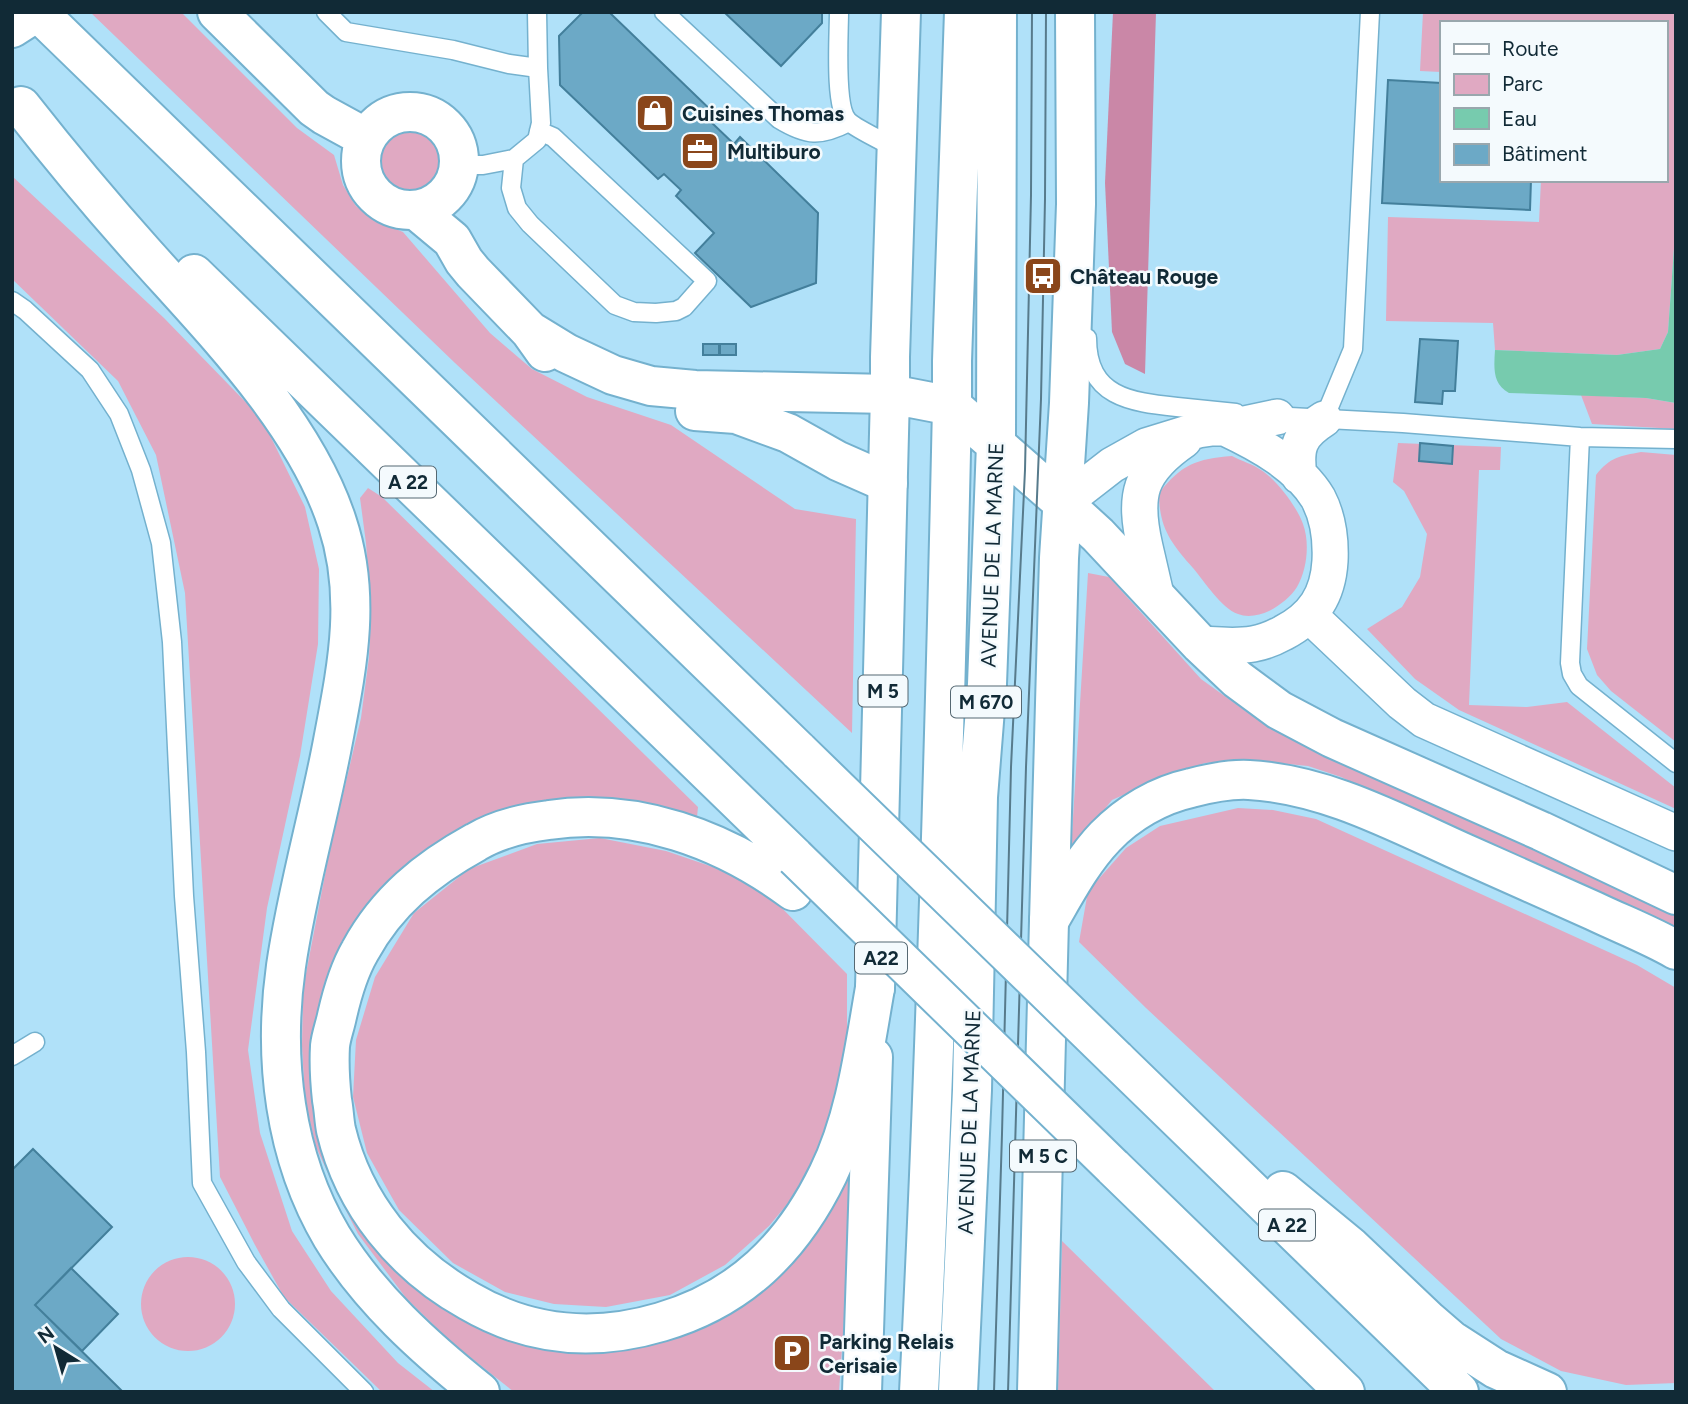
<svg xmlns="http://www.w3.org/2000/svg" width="1688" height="1404" font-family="Figtree,sans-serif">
<rect width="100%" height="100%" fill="#b0e1f9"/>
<path fill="#e0a9c2" d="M 90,12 L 181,12 L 297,128 L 334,155 L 343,185 L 356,206 L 379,222 L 403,232 L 490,333 L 532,369 L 587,397 L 671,425 L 795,509 L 856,519 L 852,733 L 455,363 Z
M 1423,12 L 1676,12 L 1676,221 L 1668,332 L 1660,349 L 1617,355 L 1495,350 L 1493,323 L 1386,321 L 1388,217 L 1539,222 L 1541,180 L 1665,180 L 1665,23 L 1441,23 L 1441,72 L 1420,71 Z
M374 161a35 35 0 1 1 70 0a35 35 0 1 1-70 0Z
M 12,176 L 164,318 L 262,419 L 305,507 L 319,569 L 318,644 L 300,756 L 267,908 L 248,1050 L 260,1133 L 292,1231 L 331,1291 L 398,1363 L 435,1392 L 382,1392 L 284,1297 L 255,1245 L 220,1177 L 185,593 L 156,455 L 118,381 L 12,279 Z
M 1581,395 L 1646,398 L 1676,403 L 1676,429 L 1592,424 Z
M 1398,443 L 1501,447 L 1500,470 L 1479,470 L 1469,705 L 1527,707 L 1567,702 L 1676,788 L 1676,809 L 1459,710 L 1415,679 L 1367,629 L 1402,607 L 1420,577 L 1427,534 L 1404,491 L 1393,482 Z
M 1641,452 L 1676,455 L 1676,742 L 1611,691 L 1597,675 L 1587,649 L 1596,475 C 1610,457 1620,456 1641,452 Z
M 1232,456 C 1241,461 1253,464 1261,470 C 1277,480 1297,507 1303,524 C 1310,543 1307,570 1297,587 C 1291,597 1279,606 1269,611 C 1260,615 1248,618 1238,614 C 1221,608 1205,582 1193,568 C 1171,543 1159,528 1159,493 C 1182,464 1196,459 1232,456 Z
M 368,488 L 382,497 L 698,807 L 697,817 L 684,818 L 608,805 L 395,883 L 318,1092 L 435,1295 L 649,1340 L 855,1159 L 839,1392 L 514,1392 L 451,1342 L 406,1298 L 358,1234 L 337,1193 L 316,1147 L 305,1100 L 302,1046 L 303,989 L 329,854 L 361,718 L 369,657 L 371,615 L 366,543 L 360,498 Z
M 1088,573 L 1109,577 L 1201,679 L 1269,728 L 1524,843 L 1676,913 L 1676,930 L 1341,777 L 1308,766 L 1246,760 L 1205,763 L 1157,780 L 1112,800 L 1071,851 Z
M 1238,808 L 1273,810 L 1316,819 L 1637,965 L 1676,988 L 1676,1383 L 1626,1385 L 1561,1371 L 1501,1339 L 1146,1008 L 1079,942 L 1088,891 L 1126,848 L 1160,826 Z
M 600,838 L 666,851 L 713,867 L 767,893 L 847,974 L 847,1048 L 834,1109 L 809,1178 L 769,1226 L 725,1265 L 670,1295 L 606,1307 L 554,1304 L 505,1292 L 453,1263 L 399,1210 L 367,1153 L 353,1097 L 356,1040 L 375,977 L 414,913 L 469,869 L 537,844 Z
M 1062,1241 L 1216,1392 L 1058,1392 Z
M141 1304a47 47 0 1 1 94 0a47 47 0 1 1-94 0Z"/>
<path fill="#ca87a7" d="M 1113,12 L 1156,12 L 1145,374 L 1125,364 L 1112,332 L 1105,183 Z"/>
<path fill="#77cbae" d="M 1676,221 L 1676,403 L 1646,398 L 1509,393 C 1492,384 1494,367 1495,350 L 1617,355 L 1660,349 L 1668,332 Z"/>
<path fill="#6ca9c6" stroke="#437f9b" stroke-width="2" d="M 583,12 L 609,12 L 718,117 L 712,123 L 734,144 L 740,137 L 818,213 L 816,283 L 751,307 L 695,253 L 714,233 L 676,196 L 681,190 L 664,174 L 658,179 L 560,85 L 559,36 Z
M 724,12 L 822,12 L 822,23 L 781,66 Z
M 1388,80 L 1441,83 L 1441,180 L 1531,180 L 1530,210 L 1382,203 Z
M 1420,339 L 1458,341 L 1455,391 L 1443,391 L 1442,404 L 1415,402 Z
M 703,344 L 719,344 L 719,355 L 703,355 Z
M 720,344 L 736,344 L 736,355 L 720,355 Z
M 1420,443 L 1453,446 L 1452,464 L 1419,461 Z
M 33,1149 L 112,1227 L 35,1305 L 123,1392 L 12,1392 L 12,1170 Z
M 71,1268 L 118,1314 L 82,1351 L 35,1305 Z"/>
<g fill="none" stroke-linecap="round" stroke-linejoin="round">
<g stroke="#74b1ce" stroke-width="21">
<path id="service" d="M 326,12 L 346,32 L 453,50 L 509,64 L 538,68 L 537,12
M 664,12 L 779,119 C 807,136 820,137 849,122
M 839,12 C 839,34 834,107 848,121 C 856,129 885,142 897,149
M 514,159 L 511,188 L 517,208 L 530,224 L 615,305 L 634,312 L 656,313 L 676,311 L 684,307 L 707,281 L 553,137 L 539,131
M 459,165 L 483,165 L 514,159 L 537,140 L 541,123 L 538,68
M 12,301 L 25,310 L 90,370 L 119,414 L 141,470 L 161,543 L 172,642 L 184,896 L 196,1052 L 202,1183 L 246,1262 L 281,1309 L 364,1392
M 1087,338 C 1087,397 1130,402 1177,407 C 1196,409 1216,411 1236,413
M 1271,416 L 1403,423 L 1580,437 L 1676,439
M 1324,419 L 1353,349 L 1370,12
M 1580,437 L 1570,663 L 1572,674 L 1579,686 L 1676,763
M 12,1056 L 35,1042"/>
</g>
<g stroke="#74b1ce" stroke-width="38">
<path id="minor" d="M 1299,476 C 1295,447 1299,435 1324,419
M 1063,503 L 1112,465 L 1146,446 L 1198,430 L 1212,428 L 1225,428 L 1277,417
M 1157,599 C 1153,582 1149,564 1145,547 C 1133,495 1139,471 1184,440
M 1309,615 L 1402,703 L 1424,720 L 1676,833
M 1200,644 C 1218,645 1236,647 1253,644 C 1264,642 1274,638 1283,633 C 1314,617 1328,595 1330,561 C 1331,540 1328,517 1318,498 C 1298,465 1259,444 1225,428"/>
</g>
<g stroke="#74b1ce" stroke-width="42">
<path id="tertiary" d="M 217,12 L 314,108 L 324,115 L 366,138
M 12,28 L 37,12
M361 161a49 49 0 1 1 98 0a49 49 0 1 1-98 0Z
M 416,210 L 452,240 L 464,261 L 473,272 L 530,331 L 545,352
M 530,331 L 566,353 L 613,375 L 651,386 L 695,390 L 890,394 L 890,357 L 901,12
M 695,411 L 736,414 L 788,433 L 838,461 L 888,483
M 1049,921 L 1059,558 L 1069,403 L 1076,204 L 1075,12
M 862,1392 L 873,1057"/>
</g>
<g stroke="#74b1ce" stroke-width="42">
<path id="primary" d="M 875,988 L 890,394 L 952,406 L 1063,503
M 919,1392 C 936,1063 945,735 952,406 L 952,361 L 964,12
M 958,1392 L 972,1090 L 978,797 L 987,684 L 996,444 L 997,12
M 1037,1392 L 1049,921"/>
</g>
<g stroke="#74b1ce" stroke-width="42">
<path id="motorway" d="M 38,12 L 799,751
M 21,106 C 61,157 102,206 145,254 C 213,330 305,423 337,522 C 362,597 347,667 333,741 C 319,816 297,890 286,966 C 273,1058 284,1156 332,1237 C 369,1298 425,1348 480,1392
M 194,274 L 795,857
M 1063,503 L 1098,535 L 1200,644 L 1237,679 L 1279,710 L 1332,738 L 1541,831 L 1676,895
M 793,891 C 723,839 636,807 549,820 C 524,823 498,829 476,842 C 427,869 387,901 360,951 C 349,970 342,994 337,1016 C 335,1026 331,1036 330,1046 C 329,1063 330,1082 332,1100 C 334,1110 334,1120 336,1130 C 354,1205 403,1264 469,1301 C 529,1336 594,1342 661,1322 C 740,1299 792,1248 828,1174 C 856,1117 864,1050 875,988
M 1049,921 C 1066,892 1082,861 1105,837 C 1128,813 1159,795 1191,788 C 1210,783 1230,779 1249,780 C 1325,784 1395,822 1464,853 C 1507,872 1551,892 1594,911 C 1621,924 1650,935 1676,950
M 1116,1059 L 1459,1392
M 1113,1167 L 1345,1392
M 1283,1191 L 1351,1247 L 1429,1321 L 1451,1340 L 1496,1369 L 1547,1392"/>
</g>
<use href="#service" stroke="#fff" stroke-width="18"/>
<use href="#minor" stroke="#fff" stroke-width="35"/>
<use href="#tertiary" stroke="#fff" stroke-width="38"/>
<use href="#primary" stroke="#fff" stroke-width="38"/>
<use href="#motorway" stroke="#fff" stroke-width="38"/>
<path stroke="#577b8c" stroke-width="2" d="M 994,1392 L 1002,1134 L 1011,767 L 1025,470 L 1031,195 L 1032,12
M 1008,1392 L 1026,767 L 1041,399 L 1045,199 L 1046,12"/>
<g stroke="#74b1ce" stroke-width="42" stroke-linecap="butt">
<path id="motorway-bridge" d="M 799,751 L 1116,1059
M 795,857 L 1113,1167"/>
</g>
<use href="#motorway-bridge" stroke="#fff" stroke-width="38"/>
</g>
<defs>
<g id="shop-square" transform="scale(2.0125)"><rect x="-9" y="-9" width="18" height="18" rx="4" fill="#8a461a" stroke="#f4fafd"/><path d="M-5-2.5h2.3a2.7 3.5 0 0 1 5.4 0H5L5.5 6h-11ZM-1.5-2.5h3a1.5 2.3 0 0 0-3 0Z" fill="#fff"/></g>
<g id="office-square" transform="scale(2.0125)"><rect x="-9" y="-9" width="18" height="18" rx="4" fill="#8a461a" stroke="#f4fafd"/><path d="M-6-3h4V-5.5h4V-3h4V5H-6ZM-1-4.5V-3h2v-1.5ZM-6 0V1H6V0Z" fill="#fff"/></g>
<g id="bus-square" transform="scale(2.0125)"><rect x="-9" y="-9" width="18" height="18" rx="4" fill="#8a461a" stroke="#f4fafd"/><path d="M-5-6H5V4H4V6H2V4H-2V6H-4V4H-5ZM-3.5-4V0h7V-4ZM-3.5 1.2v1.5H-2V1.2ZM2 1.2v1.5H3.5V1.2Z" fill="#fff"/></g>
<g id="parking-square" transform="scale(2.0125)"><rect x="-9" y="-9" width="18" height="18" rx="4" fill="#8a461a" stroke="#f4fafd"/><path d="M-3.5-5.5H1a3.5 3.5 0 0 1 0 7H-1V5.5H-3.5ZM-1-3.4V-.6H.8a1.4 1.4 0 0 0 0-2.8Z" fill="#fff"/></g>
</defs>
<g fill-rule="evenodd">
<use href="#shop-square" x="655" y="113"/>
<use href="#office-square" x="700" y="151"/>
<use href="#bus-square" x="1043" y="276"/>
<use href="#parking-square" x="792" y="1353"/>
</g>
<g text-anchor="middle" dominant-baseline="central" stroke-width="5" stroke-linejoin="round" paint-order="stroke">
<g fill="#f4fafd" stroke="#556872" stroke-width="2">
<rect x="380" y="466.5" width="56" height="31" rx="5"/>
<rect x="858.5" y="675.5" width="49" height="31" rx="5"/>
<rect x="951" y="686.5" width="70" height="31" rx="5"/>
<rect x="855" y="942.5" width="52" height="31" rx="5"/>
<rect x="1010" y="1140.5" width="66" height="31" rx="5"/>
<rect x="1259" y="1209.5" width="56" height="31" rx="5"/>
</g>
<g font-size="19" font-weight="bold" fill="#112a36">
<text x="408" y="482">A 22</text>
<text x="883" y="691">M 5</text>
<text x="986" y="702">M 670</text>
<text x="881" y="958">A22</text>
<text x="1043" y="1156">M 5 C</text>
<text x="1287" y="1225">A 22</text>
</g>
<g font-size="21" font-weight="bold" fill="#112a36" stroke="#f4fafd" text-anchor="start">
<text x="682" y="113">Cuisines Thomas</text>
<text x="727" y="151">Multiburo</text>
<text x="1070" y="276">Château Rouge</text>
<text x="819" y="1341">Parking Relais<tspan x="819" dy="24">Cerisaie</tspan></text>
</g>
<g font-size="21" fill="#112a36" stroke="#f4fafd">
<text transform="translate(992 555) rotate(-88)">AVENUE DE LA MARNE</text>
<text transform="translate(969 1122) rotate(-88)">AVENUE DE LA MARNE</text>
</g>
</g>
<rect width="1688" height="1404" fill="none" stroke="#112a36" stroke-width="28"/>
<rect x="1440" y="21" width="228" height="161" fill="#f4fafd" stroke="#99a7ad" stroke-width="2"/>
<rect x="1454" y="44" width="35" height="10" fill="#ffffff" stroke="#99a7ad" stroke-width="2"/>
<text x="1502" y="56" font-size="21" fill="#112a36">Route</text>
<rect x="1454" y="74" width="35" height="21" fill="#e0a9c2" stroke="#99a7ad" stroke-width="2"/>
<text x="1502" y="91" font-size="21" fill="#112a36">Parc</text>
<rect x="1454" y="108" width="35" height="21" fill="#77cbae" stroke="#99a7ad" stroke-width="2"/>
<text x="1502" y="126" font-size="21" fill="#112a36">Eau</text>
<rect x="1454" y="144" width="35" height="21" fill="#6ca9c6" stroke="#99a7ad" stroke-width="2"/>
<text x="1502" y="161" font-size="21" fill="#112a36">Bâtiment</text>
<g transform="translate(56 1348) rotate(323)" stroke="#f4fafd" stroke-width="5" paint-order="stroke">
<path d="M0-5L12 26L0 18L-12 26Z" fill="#112a36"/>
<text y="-10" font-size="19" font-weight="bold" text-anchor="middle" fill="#112a36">N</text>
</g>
</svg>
